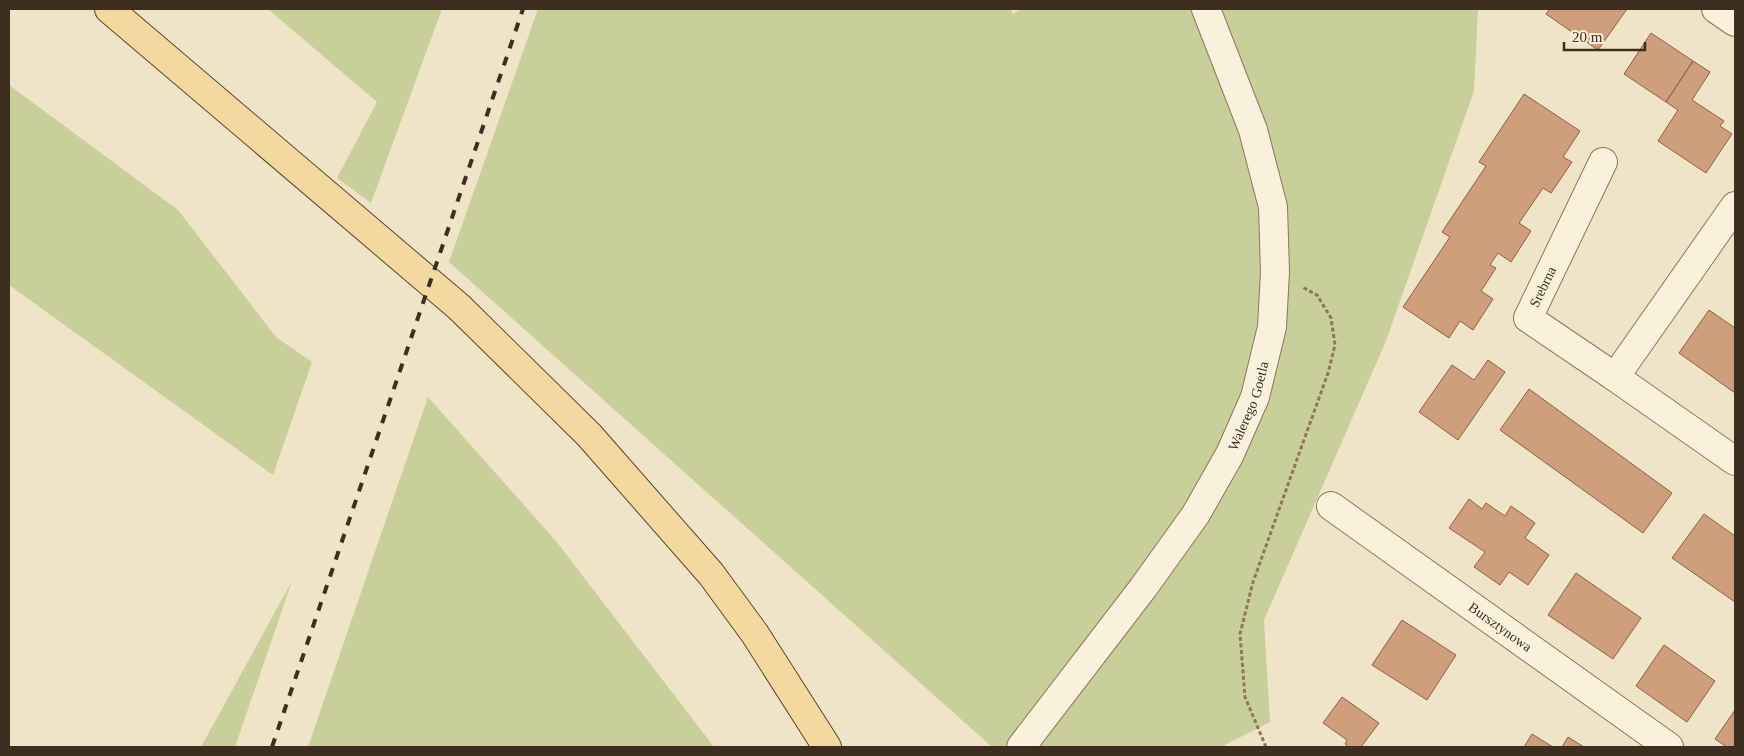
<svg xmlns="http://www.w3.org/2000/svg" width="1744" height="756" font-family="'Times New Roman',serif">
<rect width="100%" height="100%" fill="#f0e4c8"/>
<path fill="#c9cf9b" d="M 268,9 L 442,9 L 371,203 L 337,178 L 377,102 Z
M 538,9 L 1010,9 L 1013,14 L 1022,9 L 1478,9 L 1474,91 L 1386,341 L 1264,620 L 1270,722 L 1225,745 L 1225,747 L 992,747 L 449,262 Z
M 9,85 L 178,210 L 276,337 L 312,362 L 273,475 L 9,285 Z
M 428,397 L 556,541 L 714,747 L 308,747 Z
M 292,581 L 235,747 L 201,747 Z"/>
<path fill="#cf9f7d" stroke="#8d5f41" d="M 1550,9 L 1627,9 L 1598,50 L 1546,14 Z
M 1651,33 L 1693,61 L 1666,102 L 1624,74 Z
M 1693,61 L 1710,72 L 1692,100 L 1724,121 L 1720,126 L 1732,134 L 1706,173 L 1658,141 L 1678,110 L 1666,102 Z
M 1524,94 L 1580,131 L 1563,157 L 1572,162 L 1551,193 L 1543,188 L 1519,223 L 1531,231 L 1511,262 L 1498,253 L 1490,265 L 1496,268 L 1481,291 L 1493,299 L 1473,330 L 1460,321 L 1449,338 L 1403,307 L 1450,237 L 1442,232 L 1486,166 L 1479,162 Z
M 1709,310 L 1735,328 L 1735,393 L 1679,353 Z
M 1488,360 L 1505,372 L 1458,440 L 1419,412 L 1452,365 L 1474,380 Z
M 1529,389 L 1672,493 L 1643,533 L 1500,430 Z
M 1469,499 L 1482,509 L 1486,503 L 1505,516 L 1511,506 L 1535,523 L 1525,538 L 1549,555 L 1528,585 L 1509,572 L 1500,585 L 1474,567 L 1485,552 L 1449,528 Z
M 1704,514 L 1735,536 L 1735,602 L 1672,558 Z
M 1576,573 L 1641,618 L 1613,659 L 1548,615 Z
M 1402,620 L 1456,655 L 1427,700 L 1372,665 Z
M 1664,645 L 1715,681 L 1687,722 L 1636,686 Z
M 1342,697 L 1379,723 L 1361,747 L 1349,747 L 1345,744 L 1347,740 L 1323,723 Z
M 1735,710 L 1735,747 L 1727,747 L 1715,739 Z
M 1532,734 L 1553,747 L 1524,747 Z
M 1568,737 L 1584,747 L 1562,747 Z"/>
<g fill="none" stroke-linecap="round" stroke-linejoin="round">
<g stroke="#8d765c" stroke-width="30">
<g id="minor">
<path d="M 1716,9 L 1735,22"/>
<path d="M 1603,162 L 1528,318 L 1615,377"/>
<path d="M 1735,206 L 1615,377 L 1735,461"/>
<path id="s1" d="M 1331,506 L 1669,747"/>
<path id="s2" d="M 1021,747 L 1143,588 L 1196,514 L 1230,454 L 1255,397 L 1272,327 L 1275,272 L 1273,207 L 1253,130 L 1206,9"/>
</g>
</g>
<g stroke="#5b4430" stroke-width="30">
<path id="major" d="M 109,9 L 459,307 L 589,435 L 711,574 L 755,634 L 827,747"/>
</g>
<path stroke="#8d765c" stroke-width="3" stroke-dasharray="4 2.5" stroke-linecap="butt" d="M 1266,747 L 1245,697 L 1240,634 L 1253,582 L 1328,373 L 1335,345 L 1331,318 L 1317,295 L 1302,287"/>
<use href="#minor" stroke="#faf1dc" stroke-width="28"/>
<use href="#major" stroke="#f3d9a0" stroke-width="28"/>
<path stroke="#3d2e20" stroke-width="4" stroke-dasharray="9 9" stroke-linecap="butt" d="M 272,747 L 523,9"/>
</g>
<g text-anchor="middle" dominant-baseline="central" stroke-width="5" stroke-linejoin="round" paint-order="stroke">
<g font-size="14" fill="#3d2e20" stroke="#f7eed8">
<text transform="translate(1543 287) rotate(-64)">Srebrna</text>
<text stroke="none"><textPath href="#s2" startOffset="412">Walerego Goetla</textPath></text>
<text stroke="none"><textPath href="#s1" startOffset="208">Bursztynowa</textPath></text>
</g>
</g>
<rect width="1744" height="756" fill="none" stroke="#3d2e20" stroke-width="20"/>
<path d="M1564 42v8h81v-8" fill="none" stroke="#3d2e20" stroke-width="2.5"/>
<text x="1572" y="42" font-size="15" fill="#3d2e20" stroke="#f7eed8" stroke-width="4" paint-order="stroke">20 m</text>
</svg>
